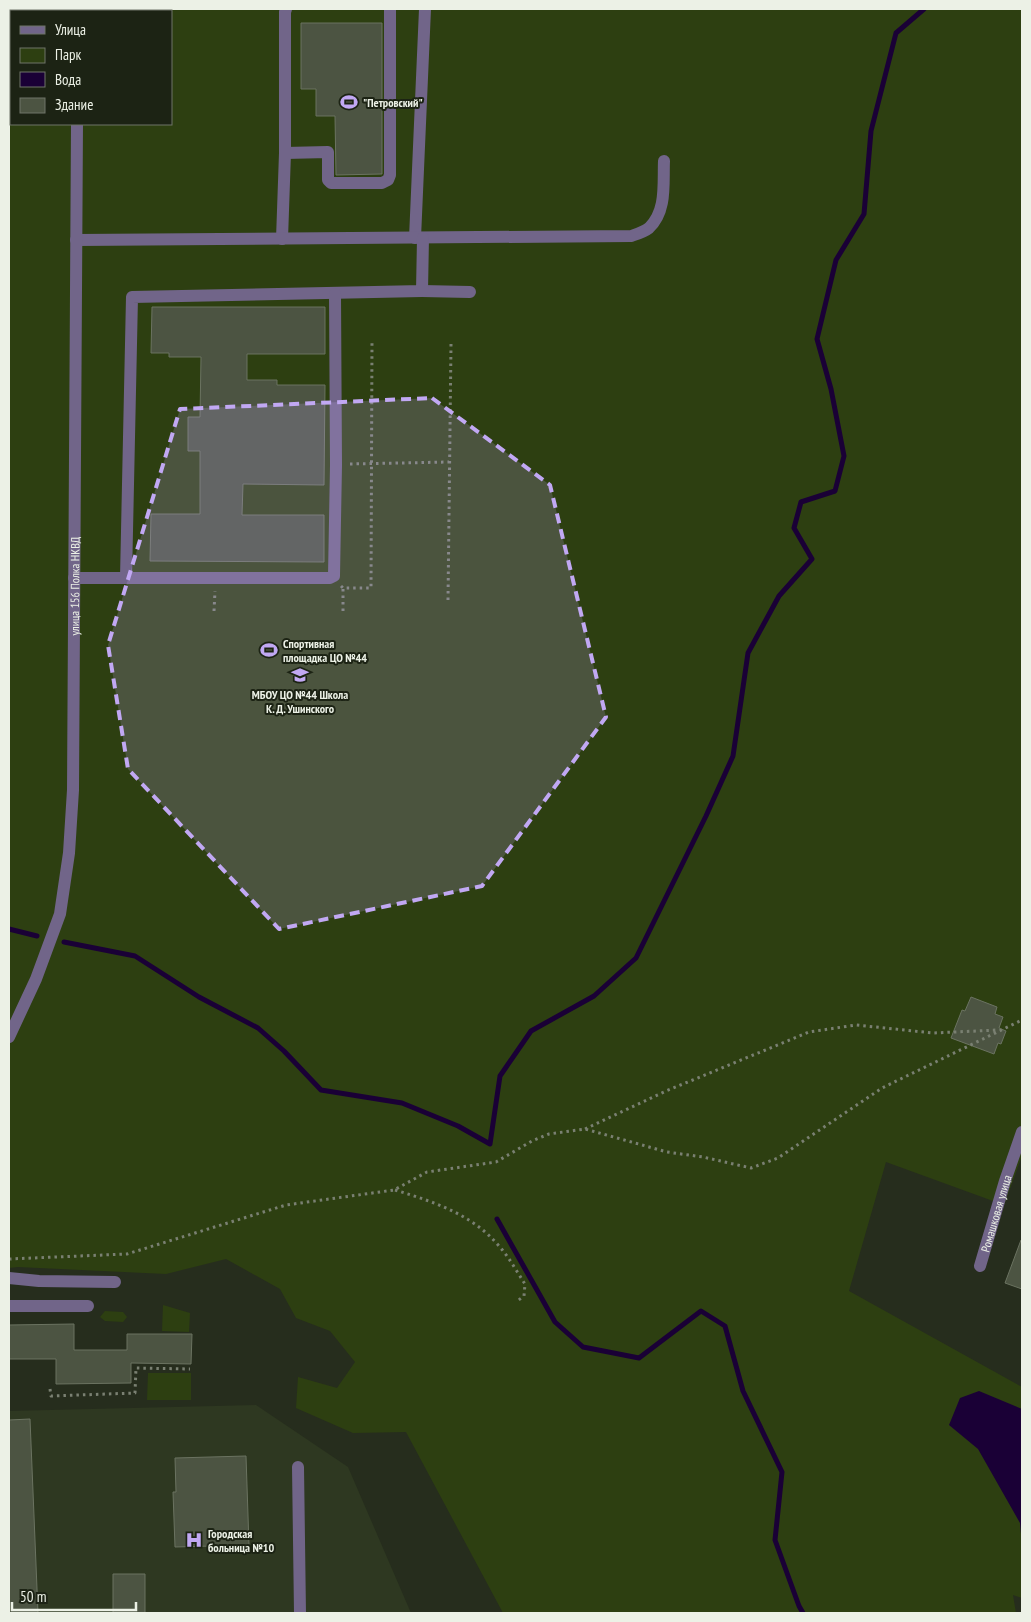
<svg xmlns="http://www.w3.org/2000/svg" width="1031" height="1622" font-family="'PT Sans Narrow',sans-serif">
<rect width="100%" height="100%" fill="#262d1d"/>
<path fill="#2e3821" d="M 256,1405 L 348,1467 L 411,1613 L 9,1613 L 9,1411 Z"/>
<path fill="#2d3f11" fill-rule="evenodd" d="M 9,9 L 1022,9 L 1022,1156 L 1004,1205 L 886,1162 L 849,1291 L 1022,1387 L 1022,1598 L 1013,1595 L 1016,1613 L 503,1613 L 406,1432 L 353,1433 L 296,1408 L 298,1377 L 337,1388 L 355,1362 L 330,1331 L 296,1318 L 280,1289 L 226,1259 L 166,1274 L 18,1267 L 9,1268 ZM 11,11 L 171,11 L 171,124 L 11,124 Z
M 163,1305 L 190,1313 L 189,1332 L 162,1331 Z
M 105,1311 L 123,1312 L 127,1317 L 123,1322 L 105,1321 L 100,1317 Z
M 148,1373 L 191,1373 L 191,1400 L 147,1400 Z"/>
<path fill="#1a0036" d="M 979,1391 L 1022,1409 L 1022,1545 L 1020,1523 L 978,1449 L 949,1425 L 960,1398 Z"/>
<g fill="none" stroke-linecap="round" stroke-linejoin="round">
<path stroke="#1a0036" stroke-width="5" d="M 9,929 L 37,936
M 64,942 L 135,956 L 199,997 L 258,1028 L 284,1051 L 321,1090 L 402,1103 L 458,1126 L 490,1144 L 500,1076 L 531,1031 L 594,996 L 636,958 L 706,816 L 733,756 L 748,653 L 779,596 L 812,559 L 794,528 L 801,502 L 835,491 L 844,456 L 831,389 L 817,339 L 836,260 L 864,214 L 871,131 L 896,33 L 924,9
M 497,1219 L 555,1322 L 583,1347 L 639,1358 L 701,1311 L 725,1326 L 743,1391 L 782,1472 L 775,1540 L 799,1606 L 803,1613"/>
</g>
<path fill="#4c5442" stroke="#6b7361" d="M 301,23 L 382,23 L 382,174 L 336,175 L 335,116 L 316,116 L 316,89 L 301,89 Z
M 152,307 L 325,307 L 325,354 L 247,354 L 247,380 L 277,380 L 277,385 L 325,385 L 324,485 L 243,484 L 242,515 L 324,515 L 324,562 L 150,561 L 151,514 L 200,514 L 200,451 L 188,451 L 188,417 L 200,417 L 201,357 L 169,357 L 169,353 L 151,353 Z
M 971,997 L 997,1007 L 995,1014 L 1003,1017 L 999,1028 L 1006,1031 L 1001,1044 L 998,1043 L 994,1054 L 951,1038 L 962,1010 L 965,1011 Z
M 1021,1240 L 1022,1240 L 1022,1289 L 1005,1283 Z
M 74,1324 L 74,1350 L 127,1350 L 127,1334 L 192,1334 L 191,1364 L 131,1363 L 131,1383 L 56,1384 L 56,1359 L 9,1359 L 9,1325 Z
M 30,1419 L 38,1613 L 9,1613 L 9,1420 Z
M 246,1456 L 249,1545 L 175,1547 L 173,1492 L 176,1492 L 175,1458 Z
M 113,1574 L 145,1574 L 145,1613 L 113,1613 Z"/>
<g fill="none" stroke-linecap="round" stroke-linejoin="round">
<path stroke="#7a8072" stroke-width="3" stroke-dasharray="2.5 4" stroke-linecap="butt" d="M 350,464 L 449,462
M 341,586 L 343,588 L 371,588 L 372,341
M 448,600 L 451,344
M 214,611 L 215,591
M 343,611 L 343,588
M 585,1129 L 666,1091 L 809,1032 L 856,1025 L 933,1033 L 998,1030
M 395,1190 C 434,1202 472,1214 499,1246 C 509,1257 517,1272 525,1284 L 524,1296 L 516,1302
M 9,1259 L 127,1254 L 286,1205 L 394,1190 L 427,1172 L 496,1162 L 532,1141 L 549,1134 L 585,1129 L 667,1152 L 703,1157 L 751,1168 L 778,1158 L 882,1088 L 1022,1020
M 50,1389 L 51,1396 L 135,1393 L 136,1368 L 190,1369"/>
<g stroke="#716589" stroke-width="12">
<path d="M 77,11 L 77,9"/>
<path d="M 285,153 L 328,152 L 328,180 L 331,183 L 382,183 L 388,180 L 390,175 L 390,9"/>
<path d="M 415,238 L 425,9"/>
<path d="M 282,239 L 285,153 L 285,12 L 286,9"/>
<path d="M 76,240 L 631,236 C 637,234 644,232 649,228 C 667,211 663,184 664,161"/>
<path d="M 422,291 L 470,292"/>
<path d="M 74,578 L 126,578 L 132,297 L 422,291 L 423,238"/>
<path d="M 126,578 L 330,578 L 334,576 L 336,465 L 335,294"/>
<path id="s1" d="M 9,1037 L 36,979 L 60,914 L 69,853 L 73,790 L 77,124"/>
<path id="s2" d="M 980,1266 L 1005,1181 L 1022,1132"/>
<path d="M 9,1278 L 39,1281 L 115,1282"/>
<path d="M 9,1306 L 88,1306"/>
<path d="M 298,1467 L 300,1613"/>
</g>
</g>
<path fill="#c1a8f3" fill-opacity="0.2" stroke="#c1a8f3" stroke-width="4" stroke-dasharray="10 6" stroke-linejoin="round" d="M 432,398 L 550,485 L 606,717 L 482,886 L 279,929 L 128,769 L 108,645 L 180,409 Z"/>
<defs>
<g id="stadium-bare" transform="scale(1.35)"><path d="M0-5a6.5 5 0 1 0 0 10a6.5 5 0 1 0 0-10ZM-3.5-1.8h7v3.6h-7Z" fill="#c1a8f3" stroke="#1c2314" stroke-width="2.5" paint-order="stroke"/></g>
<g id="school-bare" transform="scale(1.35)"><path d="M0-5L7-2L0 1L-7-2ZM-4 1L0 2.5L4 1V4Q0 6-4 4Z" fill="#c1a8f3" stroke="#1c2314" stroke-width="2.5" paint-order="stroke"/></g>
<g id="hospital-bare" transform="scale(1.35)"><path d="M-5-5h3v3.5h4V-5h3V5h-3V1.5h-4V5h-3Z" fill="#c1a8f3" stroke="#1c2314" stroke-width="2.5" paint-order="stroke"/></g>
</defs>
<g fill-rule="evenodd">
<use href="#stadium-bare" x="349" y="102"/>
<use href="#stadium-bare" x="269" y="650"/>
<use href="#school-bare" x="300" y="675"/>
<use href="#hospital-bare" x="194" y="1540"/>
</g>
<g text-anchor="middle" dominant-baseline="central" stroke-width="4" stroke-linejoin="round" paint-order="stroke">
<g font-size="12" font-weight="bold" fill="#ecf1e6" stroke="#1c2314" text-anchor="start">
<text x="363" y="102">"Петровский"</text>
<text x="283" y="643">Спортивная<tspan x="283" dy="14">площадка ЦО №44</tspan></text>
<text x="300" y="694" text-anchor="middle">МБОУ ЦО №44 Школа<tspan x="300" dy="14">К. Д. Ушинского</tspan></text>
<text x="208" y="1533">Городская<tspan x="208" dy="14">больница №10</tspan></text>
</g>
<g font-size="12" fill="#ecf1e6" stroke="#1c2314">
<text stroke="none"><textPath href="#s1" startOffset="462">улица 156 Полка НКВД</textPath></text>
<text stroke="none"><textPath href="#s2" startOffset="55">Ромашковая улица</textPath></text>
</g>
</g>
<rect width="1031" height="1622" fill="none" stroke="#ecf1e6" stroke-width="20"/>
<rect x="10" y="10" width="162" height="115" fill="#1c2314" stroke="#6f7568"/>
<rect x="20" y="26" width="25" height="8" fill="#716589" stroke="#6f7568"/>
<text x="55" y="35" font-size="15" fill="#ecf1e6">Улица</text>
<rect x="20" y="48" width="25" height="15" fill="#2d3f11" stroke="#6f7568"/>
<text x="55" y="60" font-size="15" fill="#ecf1e6">Парк</text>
<rect x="20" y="72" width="25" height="15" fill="#1a0036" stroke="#6f7568"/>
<text x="55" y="85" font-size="15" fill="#ecf1e6">Вода</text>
<rect x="20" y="98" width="25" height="15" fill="#4c5442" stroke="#6f7568"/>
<text x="55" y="110" font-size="15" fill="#ecf1e6">Здание</text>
<path d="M12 1602v8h124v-8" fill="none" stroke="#ecf1e6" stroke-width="2.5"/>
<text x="20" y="1602" font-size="15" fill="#ecf1e6" stroke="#1c2314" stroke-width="4" paint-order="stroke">50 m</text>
</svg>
